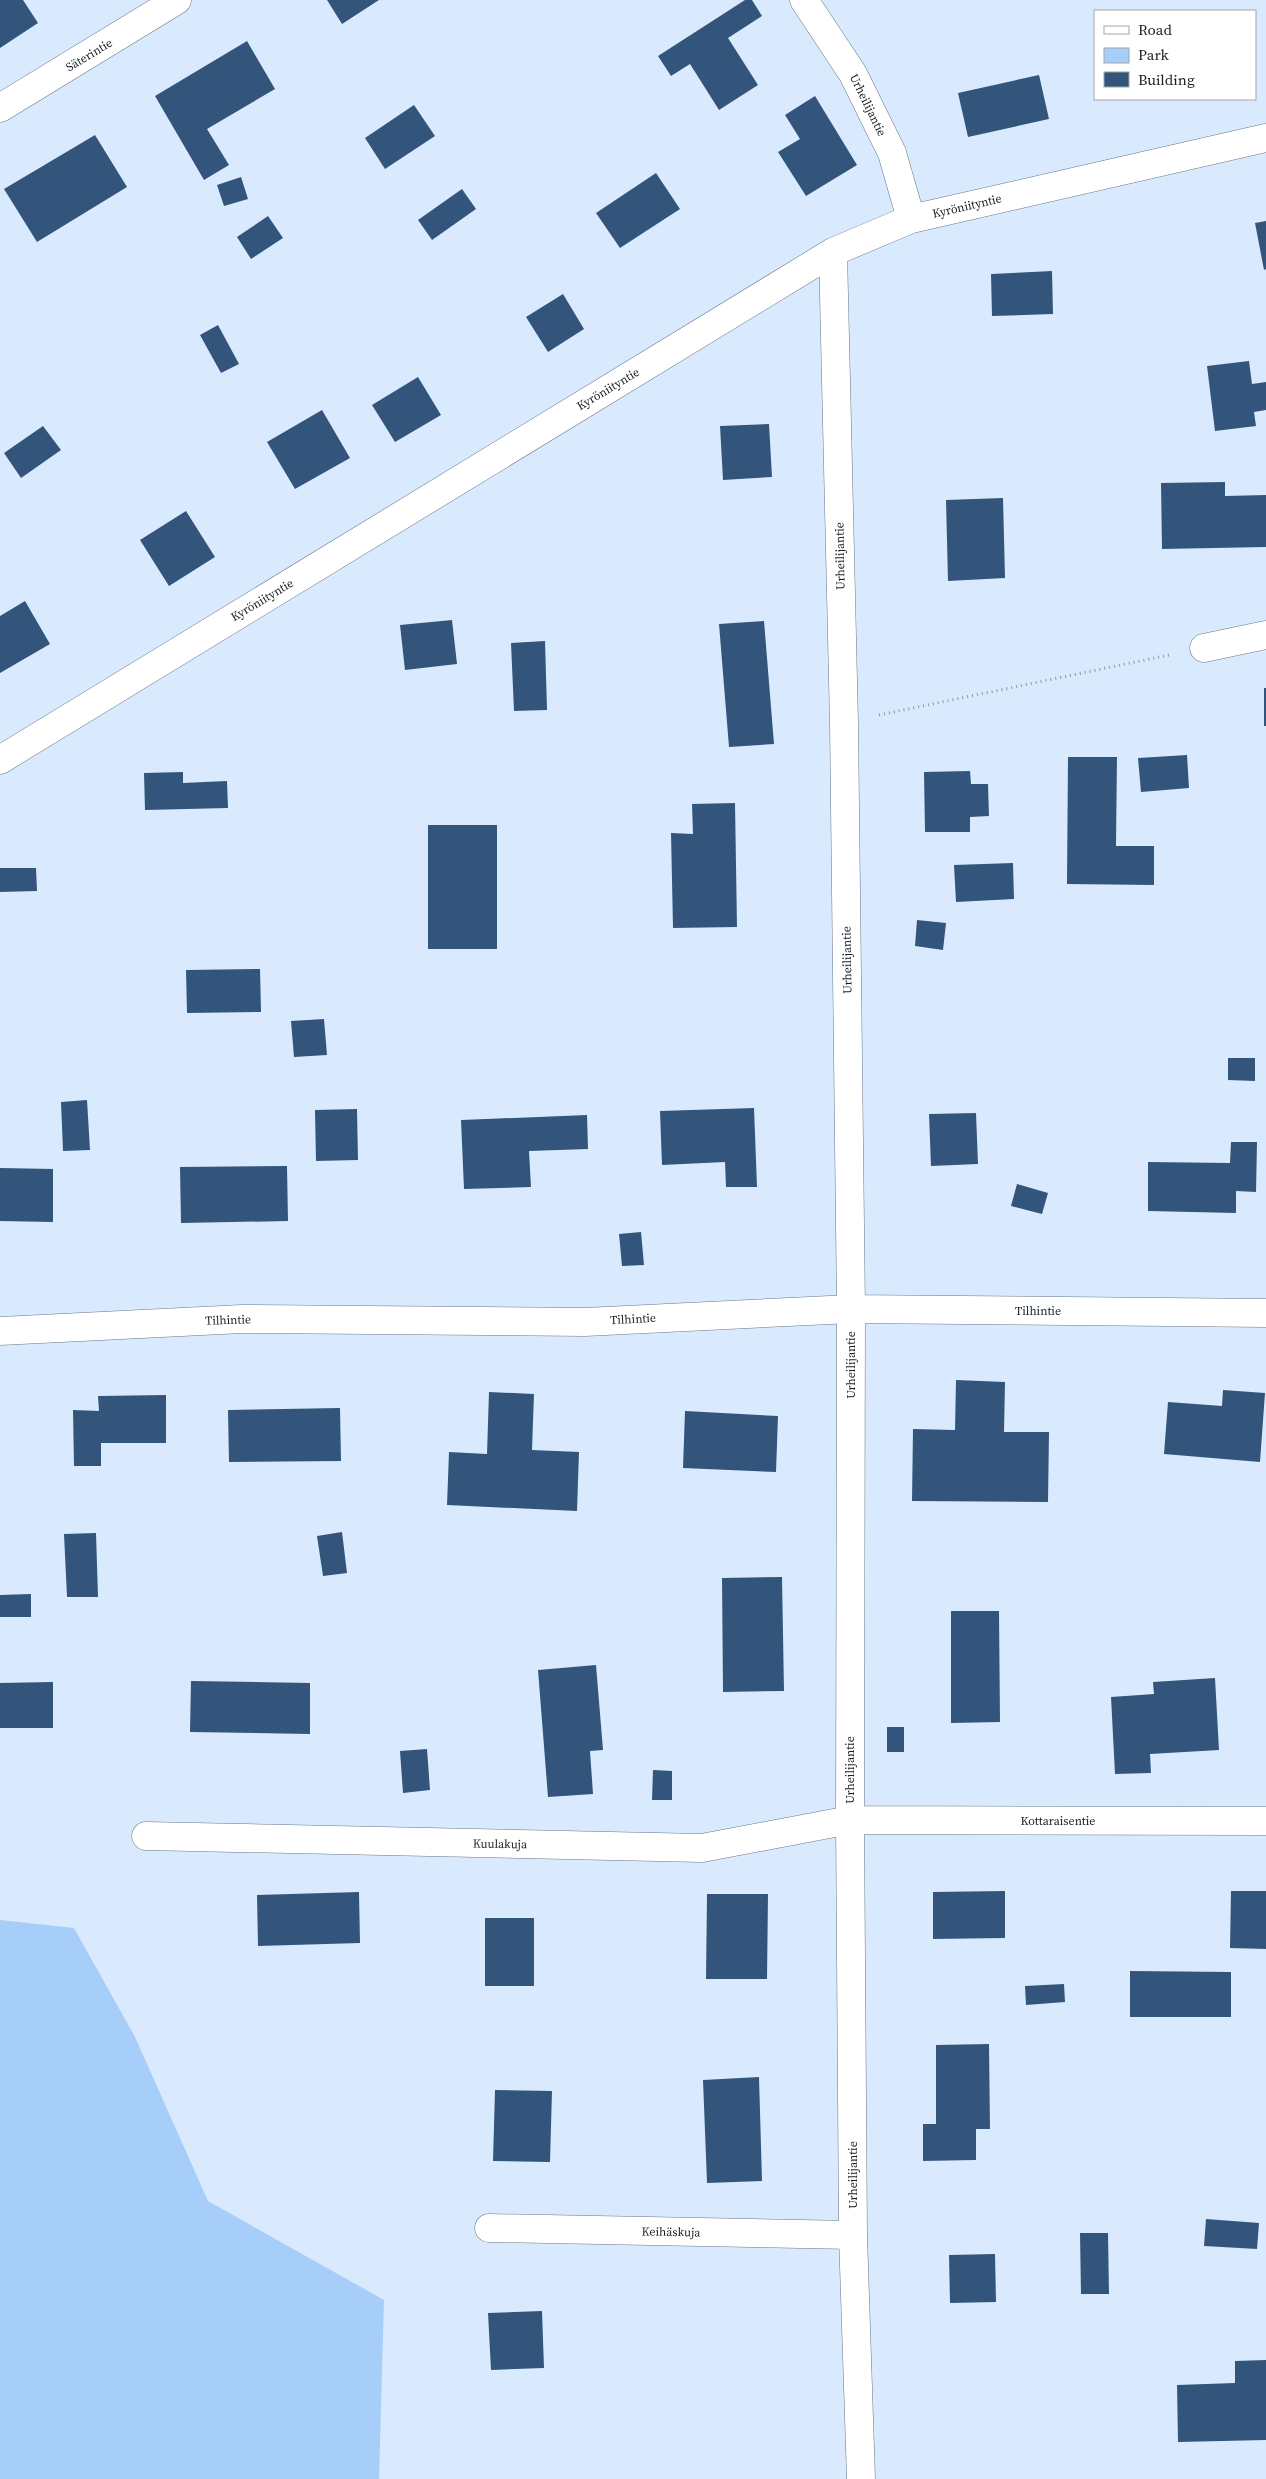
<svg xmlns="http://www.w3.org/2000/svg" width="1266" height="2479" font-family="'Source Serif 4',serif">
<rect width="100%" height="100%" fill="#daeafe"/>
<path fill="#a7cdf9" d="M 0,1920 L 74,1928 L 135,2037 L 208,2201 L 384,2300 L 379,2479 L 0,2479 Z"/>
<path fill="#33557b" d="M 0,0 L 23,0 L 38,23 L 0,48 Z
M 327,0 L 379,0 L 342,24 Z
M 745,0 L 752,0 L 762,16 L 728,38 L 758,85 L 719,110 L 690,64 L 671,76 L 658,56 Z
M 247,41 L 275,89 L 207,129 L 229,165 L 204,180 L 155,96 Z
M 1039,75 L 1049,119 L 968,137 L 958,93 Z
M 815,96 L 857,165 L 806,196 L 778,152 L 800,139 L 785,115 Z
M 414,105 L 435,136 L 385,169 L 365,138 Z
M 95,135 L 127,187 L 37,242 L 4,189 Z
M 656,173 L 680,209 L 620,248 L 596,213 Z
M 241,177 L 248,199 L 224,206 L 217,185 Z
M 462,189 L 476,209 L 432,240 L 418,220 Z
M 268,216 L 283,238 L 251,259 L 237,237 Z
M 1266,221 L 1266,269 L 1264,270 L 1255,223 Z
M 1052,271 L 1053,314 L 992,316 L 991,274 Z
M 563,294 L 584,329 L 548,352 L 526,317 Z
M 218,325 L 239,364 L 221,373 L 200,335 Z
M 1249,361 L 1252,384 L 1266,382 L 1266,410 L 1254,412 L 1256,426 L 1215,431 L 1207,366 Z
M 418,377 L 441,415 L 395,442 L 372,405 Z
M 322,410 L 350,458 L 295,489 L 267,442 Z
M 769,424 L 772,477 L 723,480 L 720,426 Z
M 43,426 L 61,450 L 21,478 L 4,453 Z
M 1225,482 L 1225,496 L 1266,495 L 1266,547 L 1162,549 L 1161,483 Z
M 1003,498 L 1005,578 L 948,581 L 946,500 Z
M 186,511 L 215,557 L 169,586 L 140,540 Z
M 25,601 L 50,644 L 0,673 L 0,616 Z
M 452,620 L 457,664 L 405,670 L 400,625 Z
M 764,621 L 774,744 L 729,747 L 719,624 Z
M 545,641 L 547,710 L 514,711 L 511,643 Z
M 1264,688 L 1266,688 L 1266,726 L 1264,726 Z
M 1187,755 L 1189,788 L 1141,792 L 1138,758 Z
M 1068,757 L 1117,757 L 1116,846 L 1154,846 L 1154,885 L 1067,884 Z
M 970,771 L 971,784 L 988,784 L 989,816 L 970,817 L 970,832 L 925,832 L 924,772 Z
M 183,772 L 183,783 L 227,781 L 228,808 L 145,810 L 144,773 Z
M 735,803 L 737,927 L 673,928 L 671,833 L 693,834 L 692,804 Z
M 428,825 L 497,825 L 497,949 L 428,949 Z
M 1013,863 L 1014,899 L 956,902 L 954,865 Z
M 0,868 L 36,868 L 37,891 L 0,892 Z
M 917,920 L 946,923 L 943,950 L 915,946 Z
M 260,969 L 261,1012 L 187,1013 L 186,970 Z
M 324,1019 L 327,1055 L 294,1057 L 291,1021 Z
M 1228,1058 L 1255,1058 L 1255,1081 L 1228,1080 Z
M 87,1100 L 90,1150 L 63,1151 L 61,1102 Z
M 754,1108 L 757,1187 L 726,1187 L 725,1162 L 662,1165 L 660,1111 Z
M 357,1109 L 358,1160 L 316,1161 L 315,1110 Z
M 976,1113 L 978,1164 L 931,1166 L 929,1114 Z
M 587,1115 L 588,1149 L 529,1151 L 531,1187 L 464,1189 L 461,1120 Z
M 1231,1142 L 1257,1142 L 1256,1192 L 1236,1191 L 1236,1213 L 1148,1211 L 1148,1162 L 1230,1163 Z
M 287,1166 L 288,1221 L 181,1223 L 180,1167 Z
M 0,1168 L 53,1169 L 53,1222 L 0,1221 Z
M 1017,1184 L 1048,1193 L 1042,1214 L 1011,1206 Z
M 641,1232 L 644,1265 L 622,1266 L 619,1234 Z
M 956,1380 L 1005,1382 L 1004,1432 L 1049,1432 L 1048,1502 L 912,1501 L 913,1429 L 955,1430 Z
M 1223,1390 L 1265,1393 L 1260,1462 L 1164,1454 L 1168,1402 L 1222,1406 Z
M 489,1392 L 534,1394 L 532,1450 L 579,1452 L 577,1511 L 447,1505 L 449,1452 L 487,1454 Z
M 166,1395 L 166,1443 L 101,1443 L 101,1466 L 74,1466 L 73,1410 L 99,1411 L 98,1396 Z
M 340,1408 L 341,1461 L 229,1462 L 228,1410 Z
M 685,1411 L 778,1416 L 776,1472 L 683,1468 Z
M 342,1532 L 347,1573 L 323,1576 L 317,1536 Z
M 96,1533 L 98,1597 L 67,1597 L 64,1534 Z
M 782,1577 L 784,1691 L 723,1692 L 722,1578 Z
M 31,1594 L 31,1617 L 0,1617 L 0,1595 Z
M 951,1611 L 999,1611 L 1000,1722 L 951,1723 Z
M 596,1665 L 603,1750 L 590,1751 L 593,1794 L 548,1797 L 538,1670 Z
M 1215,1678 L 1219,1750 L 1150,1754 L 1151,1773 L 1115,1774 L 1111,1697 L 1154,1694 L 1153,1682 Z
M 191,1681 L 310,1683 L 310,1734 L 190,1732 Z
M 53,1682 L 53,1728 L 0,1728 L 0,1683 Z
M 887,1727 L 904,1727 L 904,1752 L 887,1752 Z
M 427,1749 L 430,1790 L 403,1793 L 400,1751 Z
M 653,1770 L 672,1771 L 672,1800 L 652,1800 Z
M 1005,1891 L 1005,1938 L 933,1939 L 933,1892 Z
M 1231,1891 L 1266,1891 L 1266,1949 L 1230,1948 Z
M 359,1892 L 360,1943 L 258,1946 L 257,1895 Z
M 707,1894 L 768,1894 L 767,1979 L 706,1979 Z
M 485,1918 L 534,1918 L 534,1986 L 485,1986 Z
M 1130,1971 L 1231,1972 L 1231,2017 L 1130,2017 Z
M 1064,1984 L 1065,2002 L 1026,2005 L 1025,1986 Z
M 989,2044 L 990,2129 L 976,2129 L 976,2160 L 923,2161 L 923,2124 L 936,2124 L 936,2045 Z
M 759,2077 L 762,2181 L 707,2183 L 703,2080 Z
M 495,2090 L 552,2091 L 550,2162 L 493,2161 Z
M 1206,2219 L 1259,2223 L 1257,2249 L 1204,2246 Z
M 1080,2233 L 1108,2233 L 1109,2294 L 1081,2294 Z
M 995,2254 L 996,2302 L 950,2303 L 949,2255 Z
M 542,2311 L 544,2368 L 491,2370 L 488,2313 Z
M 1266,2360 L 1266,2440 L 1178,2442 L 1177,2385 L 1235,2383 L 1235,2361 Z"/>
<g fill="none" stroke-linecap="round" stroke-linejoin="round">
<g stroke="#687788" stroke-width="29">
<path id="street" d="M 804,0 L 853,74 L 892,153 L 911,219
M 0,108 L 177,0
M 833,252 L 844,723 L 851,1309 L 850,1820 L 853,2235 L 861,2479
M 1204,648 L 1266,635
M 0,760 L 833,252 L 911,219 L 1266,138
M 0,1331 L 242,1319 L 585,1322 L 851,1309 L 1266,1313
M 146,1836 L 702,1848 L 850,1820 L 1266,1821
M 489,2228 L 853,2235"/>
</g>
<path stroke="#8a96a5" stroke-width="3" stroke-dasharray="1 4" stroke-linecap="butt" d="M 879,715 L 1169,655"/>
<use href="#street" stroke="#fff" stroke-width="28"/>
</g>
<g text-anchor="middle" dominant-baseline="central" stroke-width="5" stroke-linejoin="round" paint-order="stroke">
<g font-size="12" fill="#181e25" stroke="#fff">
<text transform="translate(89 55) rotate(-31)">Säterintie</text>
<text transform="translate(868 105) rotate(64)">Urheilijantie</text>
<text transform="translate(967 206) rotate(-13)">Kyröniityntie</text>
<text transform="translate(608 389) rotate(-31)">Kyröniityntie</text>
<text transform="translate(840 556) rotate(-91)">Urheilijantie</text>
<text transform="translate(262 600) rotate(-31)">Kyröniityntie</text>
<text transform="translate(847 960) rotate(-91)">Urheilijantie</text>
<text x="1038" y="1311">Tilhintie</text>
<text transform="translate(633 1319) rotate(-3)">Tilhintie</text>
<text transform="translate(228 1320) rotate(-2)">Tilhintie</text>
<text transform="translate(851 1365) rotate(-90)">Urheilijantie</text>
<text transform="translate(850 1770) rotate(-90)">Urheilijantie</text>
<text x="1058" y="1821">Kottaraisentie</text>
<text transform="translate(500 1844) rotate(1)">Kuulakuja</text>
<text transform="translate(853 2175) rotate(-90)">Urheilijantie</text>
<text transform="translate(671 2232) rotate(1)">Keihäskuja</text>
</g>
</g>
<rect x="1094" y="10" width="162" height="90" fill="#ffffff" stroke="#a3a5a8"/>
<rect x="1104" y="26" width="25" height="8" fill="#ffffff" stroke="#a3a5a8"/>
<text x="1138" y="35" font-size="15" fill="#181e25">Road</text>
<rect x="1104" y="48" width="25" height="15" fill="#a7cdf9" stroke="#a3a5a8"/>
<text x="1138" y="60" font-size="15" fill="#181e25">Park</text>
<rect x="1104" y="72" width="25" height="15" fill="#33557b" stroke="#a3a5a8"/>
<text x="1138" y="85" font-size="15" fill="#181e25">Building</text>
</svg>
